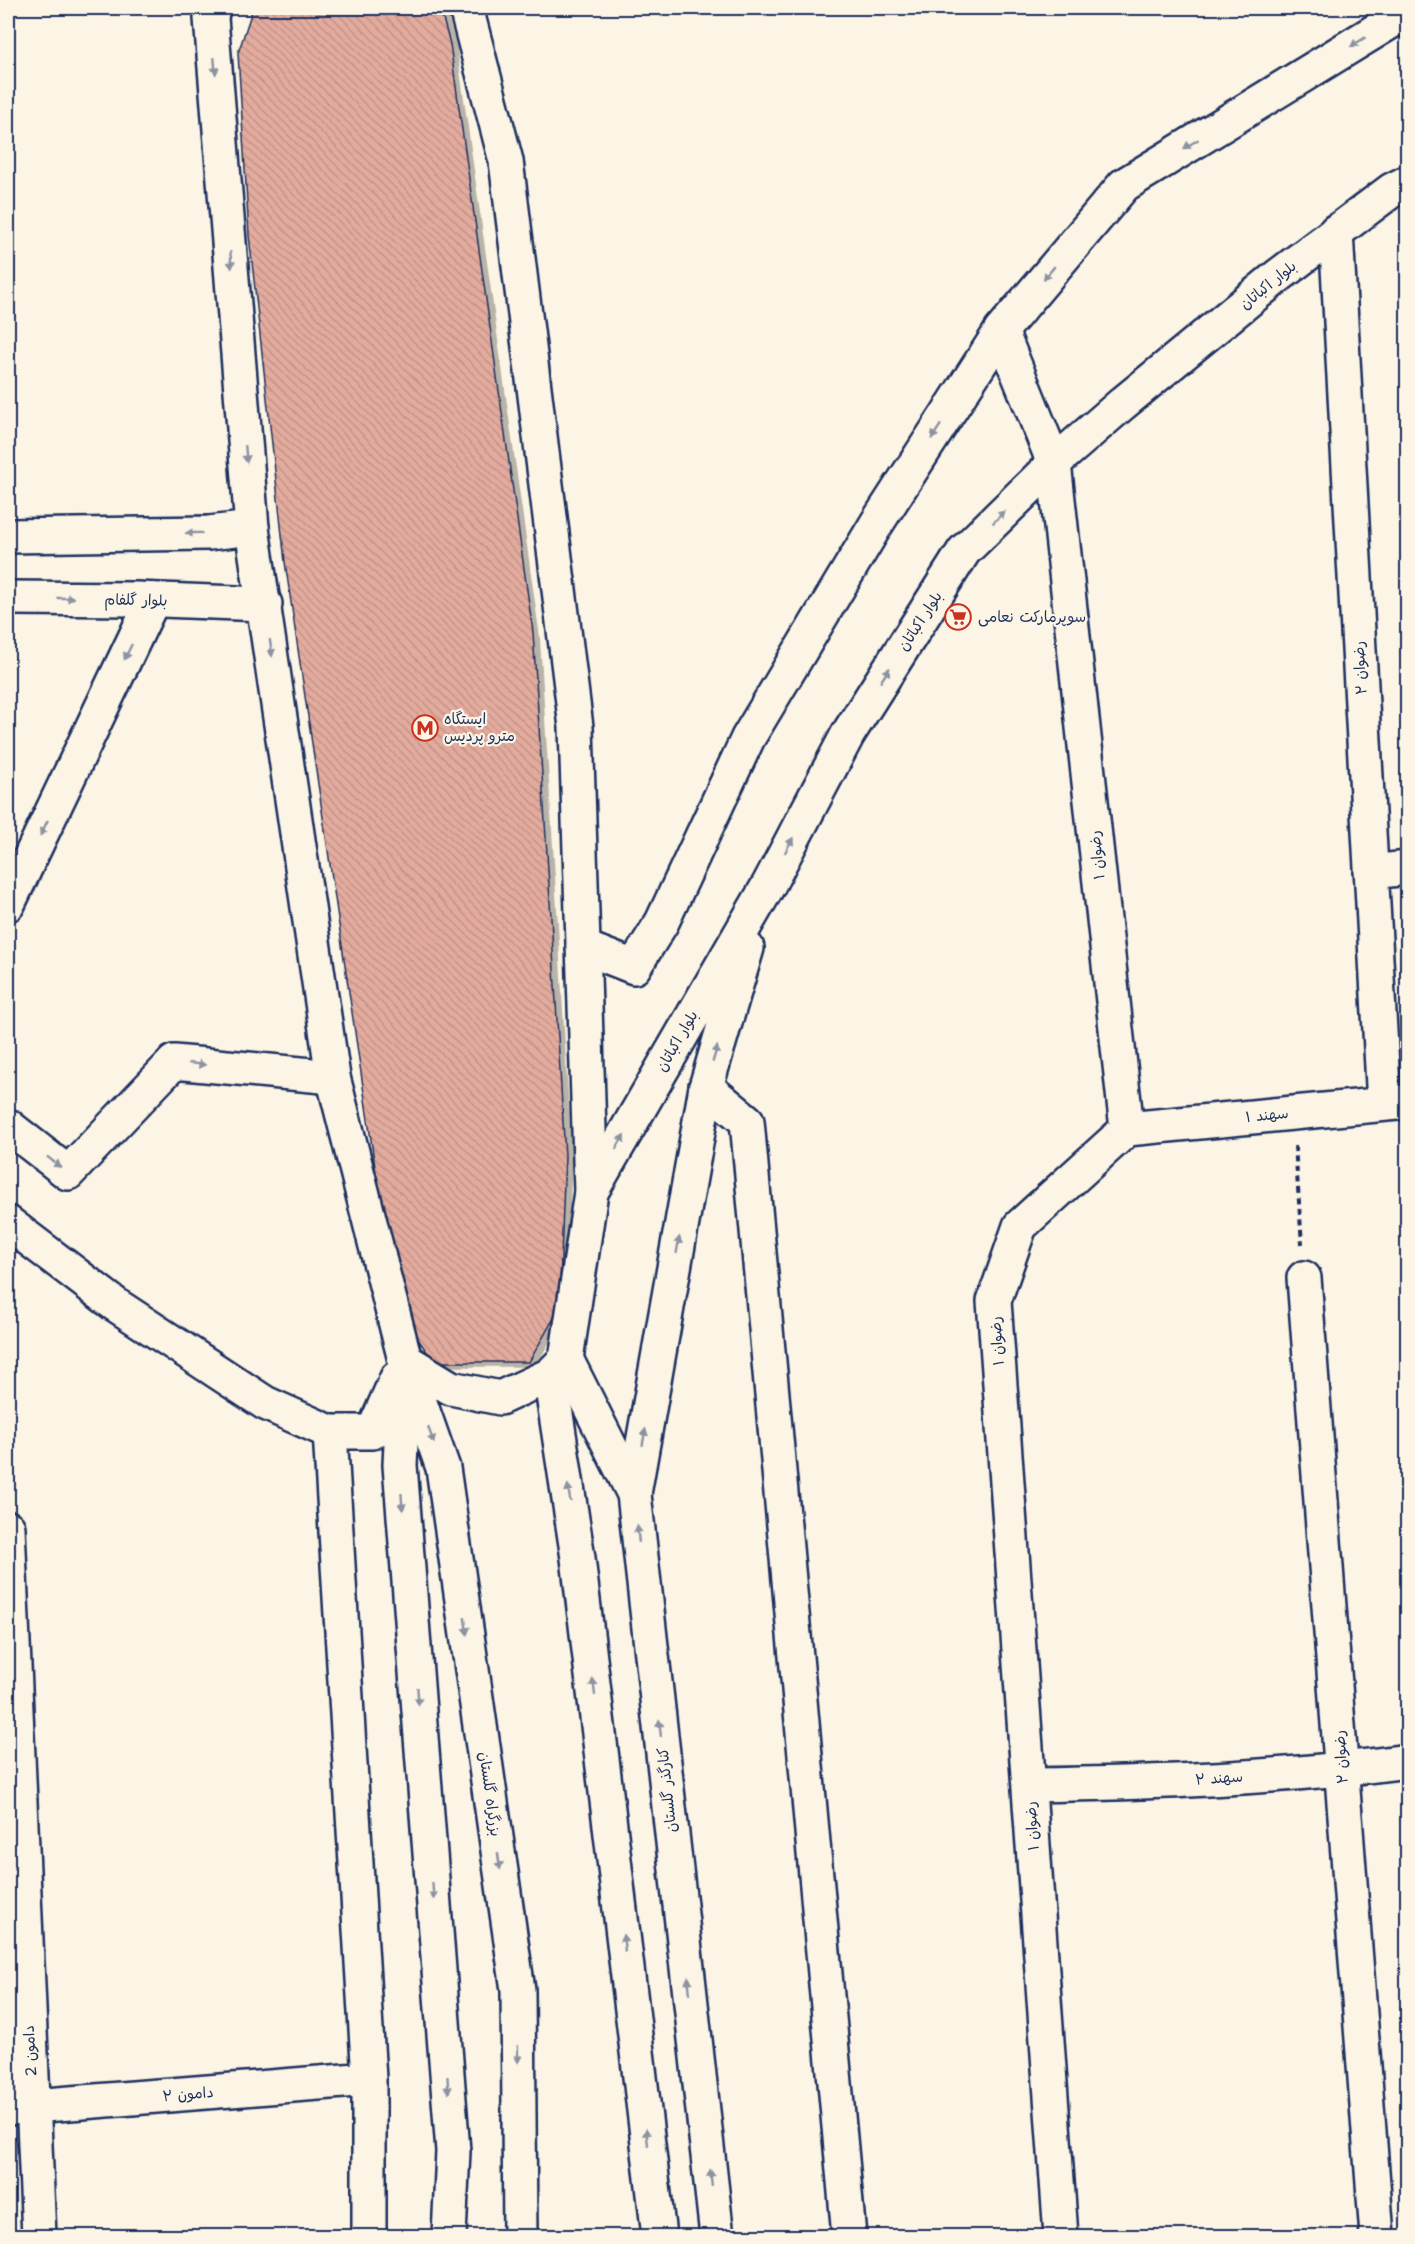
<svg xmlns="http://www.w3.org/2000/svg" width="1415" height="2244" font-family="'Shantell Sans','Playpen Sans Arabic',sans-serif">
<defs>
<pattern id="building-back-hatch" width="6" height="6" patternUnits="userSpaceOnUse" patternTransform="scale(1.5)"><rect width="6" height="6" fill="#e3ab9d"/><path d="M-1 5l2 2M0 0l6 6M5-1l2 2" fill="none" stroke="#c2938a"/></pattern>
<filter id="shadow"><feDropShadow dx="6" dy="4" stdDeviation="0" flood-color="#0004"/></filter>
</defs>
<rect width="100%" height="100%" fill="#fcf5e5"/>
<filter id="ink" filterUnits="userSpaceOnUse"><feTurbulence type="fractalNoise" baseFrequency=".0167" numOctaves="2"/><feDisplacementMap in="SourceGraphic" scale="12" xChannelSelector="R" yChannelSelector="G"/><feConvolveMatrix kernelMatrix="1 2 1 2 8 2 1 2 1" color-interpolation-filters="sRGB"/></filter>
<g filter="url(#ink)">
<path fill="url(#building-back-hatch)" stroke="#1b2f5e" stroke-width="1.5" filter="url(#shadow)" d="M 253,8 L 440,8 L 450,44 L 533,632 L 551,917 L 565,1156 L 559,1309 L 529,1362 L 434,1362 L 396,1308 L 285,562 L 249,235 L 238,53 Z"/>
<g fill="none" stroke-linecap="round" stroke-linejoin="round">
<g stroke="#1b2f5e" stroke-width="38">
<path id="minor" d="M 1336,231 L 1384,1104
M 1001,331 L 1054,463 L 1127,1129 L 1020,1226 L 994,1301 L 1061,2236
M 1371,872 L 1408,868
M 8,904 L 153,600
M 706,1087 L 747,1121 L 849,2236
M 8,1126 L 68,1173 L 174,1062 L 333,1077
M 1127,1129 L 1408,1102
M 8,1223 L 116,1305 L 265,1403 L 330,1432 L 373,1432 L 397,1378
M 1304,1278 L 1377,2236
M 566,1359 L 634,1494 L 717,2236
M 405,1360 L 400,1465 L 453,2151 L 449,2236
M 330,1432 L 369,2079 L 369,2236
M 8,1528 L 39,2236
M 1029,1785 C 1155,1783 1282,1778 1408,1761
M 8,2108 L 369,2079"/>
</g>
<g stroke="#1b2f5e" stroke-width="38">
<path id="major" d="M 8,536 L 209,533 L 252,528
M 8,598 L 136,599 L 265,604
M 583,947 L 634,967 L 662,922 L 748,738 L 877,523 L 1001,331 L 1124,185 L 1408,11
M 591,1192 L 768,886 L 848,734 L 964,551 L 1054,463 L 1122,404 L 1278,276 L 1392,190 L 1408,182
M 634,1494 L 706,1087 L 747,948"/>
</g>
<g stroke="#1b2f5e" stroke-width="38">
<path id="highway" d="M 213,8 L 211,18 L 252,528 L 333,1077 L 405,1360 L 451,1388 L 500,1398 L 550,1375 L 566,1359 L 591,1192 L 576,727 L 506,161 L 466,8
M 405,1360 L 443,1468 L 518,1990 L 520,2236
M 550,1375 L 578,1558 L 659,2236"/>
</g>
<path stroke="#1b2f5e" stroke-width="4" stroke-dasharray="6 4.5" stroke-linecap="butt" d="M 1295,1146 L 1302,1244"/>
<use href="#minor" stroke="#fcf5e5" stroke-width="33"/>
<use href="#major" stroke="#fcf5e5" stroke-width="33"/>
<use href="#highway" stroke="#fcf5e5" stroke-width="33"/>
</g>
<defs><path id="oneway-solid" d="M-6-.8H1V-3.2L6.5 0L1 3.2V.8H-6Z" transform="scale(1.5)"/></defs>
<g fill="#8c92a2">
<use href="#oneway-solid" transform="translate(1358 42) rotate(148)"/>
<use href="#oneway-solid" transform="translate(215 66) rotate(85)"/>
<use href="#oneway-solid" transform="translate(1191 144) rotate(148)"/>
<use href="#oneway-solid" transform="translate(231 260) rotate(85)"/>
<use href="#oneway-solid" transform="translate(1049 273) rotate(130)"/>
<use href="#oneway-solid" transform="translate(936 432) rotate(123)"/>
<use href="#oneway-solid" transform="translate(246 454) rotate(85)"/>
<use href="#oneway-solid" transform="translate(999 517) rotate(-45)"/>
<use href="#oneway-solid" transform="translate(194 533) rotate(179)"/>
<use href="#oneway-solid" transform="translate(66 598)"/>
<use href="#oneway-solid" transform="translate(271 648) rotate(82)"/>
<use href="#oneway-solid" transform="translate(128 652) rotate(116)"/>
<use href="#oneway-solid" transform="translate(885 675) rotate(-57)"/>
<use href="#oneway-solid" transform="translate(44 828) rotate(116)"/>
<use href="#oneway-solid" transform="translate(789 845) rotate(-62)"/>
<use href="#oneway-solid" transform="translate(715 1054) rotate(-74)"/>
<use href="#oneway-solid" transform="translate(197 1064) rotate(6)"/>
<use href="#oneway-solid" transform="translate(620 1142) rotate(-60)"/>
<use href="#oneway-solid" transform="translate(54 1162) rotate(38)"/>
<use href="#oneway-solid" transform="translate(678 1245) rotate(-80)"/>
<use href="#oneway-solid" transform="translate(431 1435) rotate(70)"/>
<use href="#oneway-solid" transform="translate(644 1437) rotate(-80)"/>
<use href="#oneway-solid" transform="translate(569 1493) rotate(-99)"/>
<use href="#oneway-solid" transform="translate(402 1502) rotate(86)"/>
<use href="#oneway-solid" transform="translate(638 1534) rotate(-96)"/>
<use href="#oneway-solid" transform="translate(466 1626) rotate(82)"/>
<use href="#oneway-solid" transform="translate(594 1687) rotate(-97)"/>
<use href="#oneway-solid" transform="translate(418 1696) rotate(86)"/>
<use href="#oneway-solid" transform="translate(660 1728) rotate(-96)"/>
<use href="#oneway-solid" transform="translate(499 1861) rotate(82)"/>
<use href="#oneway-solid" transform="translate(433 1891) rotate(86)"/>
<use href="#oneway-solid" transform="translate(624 1943) rotate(-97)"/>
<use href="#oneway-solid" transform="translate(689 1985) rotate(-96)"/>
<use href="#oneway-solid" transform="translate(518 2054) rotate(89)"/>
<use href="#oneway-solid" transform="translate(448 2085) rotate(86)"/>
<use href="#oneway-solid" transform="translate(647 2137) rotate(-97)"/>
<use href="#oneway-solid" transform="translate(711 2178) rotate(-96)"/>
</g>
</g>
<defs>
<g id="supermarket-ring" transform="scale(1.35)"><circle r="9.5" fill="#fcf5e5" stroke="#c8321e" stroke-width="1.5"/><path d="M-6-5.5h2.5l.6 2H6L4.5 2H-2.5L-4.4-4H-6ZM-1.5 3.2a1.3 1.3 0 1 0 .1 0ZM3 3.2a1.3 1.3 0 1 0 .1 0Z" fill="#c8321e"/></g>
<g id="metro-ring" transform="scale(1.35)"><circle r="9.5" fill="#fcf5e5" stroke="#c8321e" stroke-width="1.5"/><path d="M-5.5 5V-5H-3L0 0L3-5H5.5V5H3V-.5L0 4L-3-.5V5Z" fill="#c8321e"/></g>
</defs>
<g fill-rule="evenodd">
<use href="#supermarket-ring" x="958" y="617"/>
<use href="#metro-ring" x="425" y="728"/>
</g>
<g text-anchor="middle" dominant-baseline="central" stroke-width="4.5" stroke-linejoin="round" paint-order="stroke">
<g font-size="15" fill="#1b2f5e" stroke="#fcf5e5">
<text transform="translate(1268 285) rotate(-39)">بلوار اکباتان</text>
<text transform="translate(136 600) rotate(1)">بلوار گلفام</text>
<text transform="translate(920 621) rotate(-57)">بلوار اکباتان</text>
<text transform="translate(1360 668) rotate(-93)">رضوان ۲</text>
<text transform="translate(1097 855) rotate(-96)">رضوان ۱</text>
<text transform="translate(677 1041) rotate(-60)">بلوار اکباتان</text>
<text transform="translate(1267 1115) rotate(-6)">سهند ۱</text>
<text transform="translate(997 1341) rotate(-94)">رضوان ۱</text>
<text transform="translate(1341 1757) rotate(-94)">رضوان ۲</text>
<text transform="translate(1219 1778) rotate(-4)">سهند ۲</text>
<text transform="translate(667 1790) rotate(-96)">کنارگذر گلستان</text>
<text transform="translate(490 1794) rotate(82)">بزرگراه گلستان</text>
<text transform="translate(1032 1826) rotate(-94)">رضوان ۱</text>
<text transform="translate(30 2051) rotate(-93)">دامون 2</text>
<text transform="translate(188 2094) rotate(-5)">دامون ۲</text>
</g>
<g font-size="15" fill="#1b2f5e" stroke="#fcf5e5" text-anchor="start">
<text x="978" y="617">سوپرمارکت نعامی</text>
<text x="444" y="719">ایستگاه<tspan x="444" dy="17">مترو پردیس</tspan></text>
</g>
</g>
<rect width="1415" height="2244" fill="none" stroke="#fcf5e5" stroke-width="30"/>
<rect x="15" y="15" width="1385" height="2214" fill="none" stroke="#1b2f5e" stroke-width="2" filter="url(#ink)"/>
</svg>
